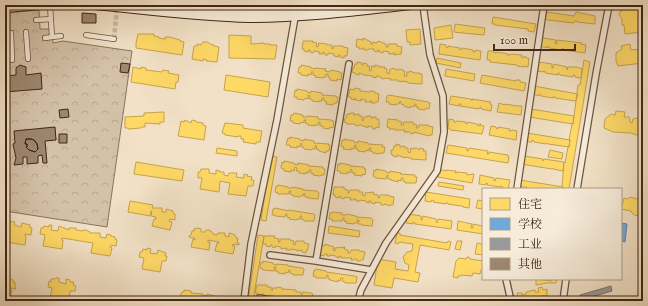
<svg xmlns="http://www.w3.org/2000/svg" width="648" height="306" font-family="'IM FELL English','Noto Serif SC',serif">
<defs>
<pattern id="forest-crowns" width="20" height="18" patternUnits="userSpaceOnUse"><rect width="20" height="18" fill="#d4c1a8"/><path d="M2 6a3 3 0 1 1 6 0M12 15a3 3 0 1 1 6 0" fill="none" stroke="#b7a690"/></pattern>
</defs>
<rect width="100%" height="100%" fill="#f2e1c6"/>
<filter id="stains"><feTurbulence type="fractalNoise" baseFrequency=".005" numOctaves="4"/><feColorMatrix values="0 0 0 0 .2 0 0 0 0 .09 0 0 0 0 .02 0 0 0 .5 -.17"/></filter>
<radialGradient id="worn" r=".72"><stop offset=".6" stop-color="#630" stop-opacity="0"/><stop offset="1" stop-color="#630" stop-opacity=".3"/></radialGradient>
<path fill="url(#forest-crowns)" stroke="#8a745e" d="M 39,10 L 40,29 L 52,29 L 53,43 L 63,41 L 132,51 L 107,227 L 5,211 L 5,13 Z"/>
<path fill="#ffd966" stroke="#c6a34d" d="M 643,6 L 643,32 L 625,34 L 624,25 L 622,25 L 622,19 L 619,15 L 620,12 L 625,8 L 629,10 L 631,9 L 631,8 Z
M 547,12 L 574,16 L 576,12 L 595,16 L 595,24 L 577,22 L 577,21 L 575,21 L 574,23 L 548,20 L 545,19 Z
M 493,17 L 536,24 L 534,32 L 528,31 L 528,29 L 495,25 L 495,24 L 492,24 Z
M 455,24 L 485,28 L 484,35 L 463,33 L 461,32 L 461,33 L 454,32 Z
M 451,25 L 453,38 L 435,40 L 434,28 Z
M 420,29 L 421,44 L 410,45 L 410,42 L 407,42 L 406,30 Z
M 138,34 L 154,34 L 154,36 L 159,37 L 159,38 L 165,39 L 165,37 L 170,37 L 180,40 L 180,41 L 184,42 L 182,55 L 136,48 L 136,43 Z
M 229,35 L 251,36 L 251,44 L 264,43 L 264,44 L 270,44 L 270,45 L 277,45 L 275,59 L 229,58 Z
M 363,38 L 371,42 L 371,44 L 373,44 L 373,42 L 377,43 L 378,41 L 386,44 L 386,47 L 388,47 L 388,44 L 397,44 L 397,46 L 402,47 L 401,54 L 394,55 L 395,53 L 393,53 L 393,54 L 389,54 L 389,52 L 383,51 L 383,53 L 379,52 L 379,50 L 378,50 L 377,52 L 374,51 L 374,49 L 369,49 L 368,50 L 364,50 L 364,48 L 363,48 L 362,49 L 359,49 L 359,47 L 356,47 L 357,39 L 363,40 Z
M 543,38 L 556,40 L 555,43 L 557,44 L 557,40 L 582,43 L 581,44 L 586,45 L 585,53 L 563,50 L 564,49 L 562,48 L 562,50 L 549,48 L 549,47 L 547,46 L 547,48 L 540,46 Z
M 303,41 L 313,41 L 312,42 L 317,43 L 316,46 L 318,47 L 319,43 L 327,44 L 327,45 L 332,45 L 332,49 L 333,49 L 334,46 L 343,46 L 343,47 L 348,48 L 347,56 L 344,56 L 344,58 L 340,57 L 340,55 L 339,55 L 338,57 L 334,56 L 334,54 L 328,53 L 328,55 L 325,55 L 325,53 L 323,52 L 323,54 L 319,54 L 320,52 L 314,51 L 313,53 L 310,52 L 310,50 L 308,50 L 308,52 L 304,51 L 304,49 L 302,49 Z
M 203,42 L 208,42 L 210,44 L 214,45 L 214,46 L 219,47 L 217,62 L 206,61 L 207,60 L 203,59 L 203,61 L 192,59 L 194,46 L 197,46 L 197,44 L 201,45 Z
M 440,44 L 446,45 L 446,47 L 448,48 L 448,46 L 460,48 L 459,49 L 461,50 L 462,48 L 473,50 L 473,52 L 475,52 L 475,50 L 481,51 L 480,60 L 439,54 Z
M 630,44 L 631,50 L 643,49 L 643,63 L 618,66 L 616,61 L 616,53 L 622,49 L 621,46 Z
M 488,51 L 494,51 L 494,53 L 496,53 L 497,52 L 508,54 L 507,55 L 510,55 L 510,54 L 522,55 L 521,57 L 523,58 L 524,56 L 526,57 L 526,58 L 529,58 L 528,67 L 524,66 L 524,67 L 517,66 L 517,65 L 490,62 L 490,60 L 487,60 Z
M 437,58 L 461,63 L 460,68 L 436,63 Z
M 584,60 L 590,62 L 569,189 L 563,189 L 563,187 L 562,186 L 564,162 L 565,163 L 568,147 L 569,147 L 570,140 L 569,140 L 572,124 L 573,124 L 578,85 L 580,85 Z
M 357,62 L 362,63 L 362,65 L 363,65 L 364,63 L 367,64 L 367,66 L 370,66 L 369,70 L 371,71 L 372,66 L 375,67 L 375,65 L 379,66 L 379,67 L 385,67 L 384,68 L 387,69 L 387,73 L 389,74 L 390,69 L 392,69 L 393,68 L 397,70 L 399,69 L 403,70 L 403,71 L 405,71 L 404,76 L 407,76 L 407,72 L 410,72 L 410,71 L 415,73 L 420,73 L 419,74 L 422,74 L 422,84 L 408,83 L 408,82 L 402,81 L 402,82 L 398,81 L 398,80 L 390,80 L 391,79 L 385,78 L 384,79 L 381,78 L 381,77 L 376,76 L 376,78 L 372,77 L 372,76 L 367,75 L 367,76 L 359,73 L 359,75 L 355,74 L 355,73 L 352,72 L 353,68 L 354,68 L 355,64 L 357,64 Z
M 539,62 L 552,64 L 552,68 L 553,68 L 554,64 L 567,67 L 567,70 L 568,67 L 577,67 L 582,69 L 581,78 L 575,77 L 575,75 L 573,75 L 573,77 L 560,75 L 560,74 L 558,73 L 558,75 L 545,73 L 545,71 L 543,71 L 543,72 L 537,71 Z
M 301,65 L 311,67 L 311,68 L 315,69 L 315,68 L 326,69 L 325,71 L 330,72 L 331,70 L 340,72 L 340,73 L 342,73 L 341,80 L 337,79 L 337,81 L 330,80 L 330,78 L 328,77 L 328,74 L 326,74 L 326,77 L 323,77 L 323,78 L 315,77 L 316,76 L 313,75 L 313,72 L 312,71 L 311,75 L 308,74 L 308,76 L 301,75 L 301,73 L 298,73 L 299,67 L 301,67 Z
M 133,67 L 141,69 L 141,67 L 146,68 L 146,70 L 162,72 L 163,70 L 169,71 L 168,73 L 179,75 L 178,82 L 176,82 L 175,89 L 131,82 Z
M 446,69 L 475,74 L 474,81 L 445,76 Z
M 226,75 L 270,82 L 268,97 L 224,90 Z
M 482,75 L 516,81 L 516,80 L 520,80 L 520,82 L 526,83 L 524,91 L 480,83 Z
M 534,86 L 578,94 L 576,101 L 555,98 L 555,97 L 553,97 L 553,98 L 541,96 L 541,95 L 539,94 L 539,96 L 533,94 Z
M 355,88 L 360,89 L 360,91 L 370,92 L 370,91 L 373,91 L 375,92 L 375,93 L 379,94 L 378,102 L 376,102 L 375,103 L 371,103 L 372,101 L 370,101 L 370,102 L 365,102 L 366,100 L 361,99 L 361,101 L 356,100 L 355,98 L 355,100 L 351,99 L 351,97 L 348,97 L 350,89 L 354,90 Z
M 297,89 L 307,91 L 307,92 L 311,93 L 311,91 L 322,93 L 322,95 L 336,96 L 336,97 L 338,97 L 337,103 L 334,103 L 333,105 L 326,104 L 327,102 L 324,101 L 324,98 L 322,98 L 322,101 L 319,101 L 319,102 L 312,101 L 312,99 L 309,99 L 310,96 L 308,95 L 308,99 L 305,98 L 304,100 L 297,99 L 297,97 L 294,97 L 295,90 L 297,91 Z
M 389,95 L 428,102 L 430,103 L 429,109 L 426,108 L 425,110 L 418,109 L 418,107 L 416,107 L 416,104 L 415,104 L 414,107 L 411,106 L 410,108 L 404,106 L 404,105 L 401,104 L 401,102 L 400,101 L 399,104 L 396,104 L 396,105 L 389,104 L 389,102 L 386,102 L 387,96 Z
M 451,96 L 471,99 L 472,101 L 472,99 L 491,102 L 490,104 L 492,105 L 491,111 L 481,109 L 481,107 L 480,107 L 479,109 L 460,106 L 461,104 L 459,104 L 459,106 L 449,104 Z
M 499,103 L 505,105 L 505,104 L 517,106 L 522,106 L 521,115 L 497,112 Z
M 531,109 L 574,116 L 573,124 L 529,117 Z
M 616,111 L 625,112 L 624,117 L 629,117 L 630,119 L 630,122 L 632,123 L 633,119 L 635,118 L 640,119 L 641,115 L 643,115 L 643,137 L 631,133 L 613,132 L 604,128 L 605,119 L 611,114 L 615,115 Z
M 164,112 L 164,122 L 160,122 L 160,124 L 145,123 L 145,127 L 141,127 L 141,128 L 128,129 L 128,128 L 125,128 L 125,117 L 144,116 L 144,113 Z
M 294,113 L 303,115 L 303,117 L 307,117 L 307,116 L 318,117 L 318,119 L 332,120 L 332,121 L 334,121 L 333,128 L 330,127 L 329,129 L 323,128 L 323,126 L 320,126 L 320,122 L 319,122 L 318,125 L 315,125 L 315,126 L 308,125 L 308,124 L 305,123 L 306,120 L 304,120 L 304,123 L 301,122 L 300,124 L 293,123 L 293,121 L 290,121 L 291,115 L 293,115 Z
M 350,113 L 354,113 L 354,115 L 359,114 L 359,116 L 362,116 L 362,120 L 363,121 L 364,117 L 367,117 L 367,116 L 371,116 L 371,118 L 373,118 L 373,117 L 376,117 L 376,119 L 379,119 L 379,128 L 376,127 L 375,129 L 373,129 L 373,127 L 368,126 L 368,128 L 361,125 L 359,125 L 358,126 L 355,125 L 355,124 L 347,124 L 347,123 L 344,122 L 345,118 L 346,118 L 347,114 L 350,114 Z
M 388,119 L 398,120 L 398,121 L 402,122 L 401,125 L 403,125 L 404,122 L 413,122 L 413,124 L 417,125 L 416,128 L 418,128 L 419,125 L 428,125 L 428,126 L 433,127 L 432,135 L 429,135 L 429,136 L 414,132 L 413,134 L 410,133 L 408,131 L 408,132 L 404,132 L 405,130 L 395,130 L 395,129 L 389,129 L 390,128 L 387,127 Z
M 449,119 L 454,120 L 454,122 L 456,122 L 457,121 L 466,122 L 466,124 L 467,124 L 468,122 L 477,124 L 477,125 L 479,126 L 479,124 L 481,124 L 480,125 L 484,126 L 482,134 L 451,130 L 448,128 Z
M 185,120 L 191,123 L 192,120 L 196,121 L 196,122 L 203,123 L 203,125 L 206,126 L 204,140 L 178,136 L 181,121 L 184,122 Z
M 225,123 L 243,125 L 243,128 L 262,131 L 260,142 L 256,142 L 256,144 L 243,142 L 244,139 L 241,139 L 241,136 L 238,136 L 238,137 L 225,135 L 225,134 L 222,133 Z
M 491,126 L 496,127 L 496,128 L 498,129 L 498,127 L 510,129 L 509,131 L 511,131 L 512,130 L 517,131 L 516,140 L 489,135 Z
M 527,133 L 570,140 L 569,147 L 548,144 L 546,143 L 546,144 L 534,142 L 534,141 L 532,140 L 532,142 L 529,142 L 526,140 Z
M 290,137 L 300,139 L 300,140 L 304,141 L 304,139 L 314,141 L 314,143 L 329,144 L 328,145 L 330,145 L 329,151 L 326,151 L 326,153 L 319,151 L 319,150 L 316,149 L 317,146 L 315,146 L 315,149 L 312,149 L 311,150 L 304,149 L 304,148 L 302,147 L 302,144 L 301,143 L 300,147 L 297,146 L 297,148 L 290,147 L 290,145 L 286,145 L 288,138 L 290,139 Z
M 344,139 L 354,141 L 354,142 L 358,143 L 358,141 L 368,143 L 368,144 L 383,145 L 382,147 L 385,147 L 384,153 L 380,153 L 380,154 L 373,153 L 373,152 L 370,151 L 371,148 L 369,148 L 369,151 L 366,150 L 365,152 L 358,151 L 358,149 L 356,149 L 356,145 L 355,145 L 354,149 L 351,148 L 351,150 L 343,149 L 344,147 L 341,146 L 342,140 L 344,141 Z
M 396,144 L 400,145 L 400,147 L 405,146 L 405,148 L 408,148 L 408,152 L 410,153 L 411,148 L 414,149 L 414,148 L 417,148 L 419,150 L 420,148 L 424,149 L 423,151 L 426,151 L 426,160 L 411,159 L 411,158 L 405,157 L 405,158 L 397,155 L 397,157 L 393,156 L 393,155 L 391,154 L 391,150 L 393,150 L 394,146 L 396,146 Z
M 448,145 L 467,148 L 467,151 L 468,151 L 469,148 L 488,151 L 487,154 L 489,154 L 489,152 L 508,155 L 508,157 L 509,157 L 508,163 L 446,153 Z
M 217,148 L 237,151 L 237,156 L 216,153 Z
M 550,150 L 563,153 L 562,159 L 548,157 Z
M 271,156 L 277,157 L 266,221 L 261,220 Z
M 524,156 L 543,159 L 543,161 L 544,159 L 564,162 L 563,171 L 553,169 L 553,168 L 552,169 L 533,166 L 533,165 L 532,166 L 522,164 Z
M 284,161 L 294,163 L 294,164 L 298,165 L 298,163 L 309,165 L 308,166 L 323,167 L 323,169 L 325,169 L 324,175 L 321,175 L 320,176 L 313,175 L 314,174 L 311,173 L 311,170 L 309,170 L 309,173 L 306,172 L 306,174 L 299,173 L 299,171 L 296,171 L 297,168 L 295,167 L 294,171 L 291,170 L 291,172 L 284,171 L 284,169 L 281,168 L 282,162 L 284,163 Z
M 136,162 L 184,170 L 182,181 L 134,174 Z
M 340,163 L 350,165 L 350,166 L 364,167 L 364,169 L 366,169 L 365,175 L 362,174 L 362,176 L 354,175 L 355,173 L 352,173 L 352,170 L 351,169 L 350,173 L 347,172 L 347,174 L 340,173 L 340,171 L 337,171 L 338,164 L 340,165 Z
M 201,169 L 209,169 L 209,173 L 216,174 L 216,170 L 220,171 L 220,172 L 224,172 L 224,175 L 228,176 L 229,173 L 237,173 L 236,177 L 244,178 L 244,174 L 248,175 L 247,176 L 252,177 L 251,180 L 254,180 L 253,186 L 248,186 L 246,196 L 228,194 L 230,183 L 220,181 L 219,192 L 200,189 L 202,178 L 198,178 L 198,172 L 200,172 Z
M 376,169 L 386,171 L 386,172 L 390,173 L 390,171 L 401,173 L 400,174 L 415,175 L 415,177 L 417,177 L 416,183 L 405,183 L 406,182 L 403,181 L 403,178 L 401,178 L 401,181 L 398,180 L 398,182 L 391,180 L 391,179 L 388,179 L 388,175 L 387,175 L 386,179 L 376,178 L 373,176 L 374,170 L 376,171 Z
M 439,169 L 446,171 L 446,170 L 456,171 L 455,173 L 457,173 L 457,172 L 467,173 L 467,175 L 474,174 L 472,183 L 438,177 Z
M 480,175 L 494,178 L 494,181 L 495,181 L 496,178 L 510,180 L 508,189 L 502,188 L 502,186 L 500,186 L 500,187 L 487,185 L 488,184 L 486,183 L 486,185 L 479,184 Z
M 520,180 L 563,187 L 562,189 L 530,189 L 526,188 L 527,187 L 519,187 Z
M 439,182 L 464,186 L 463,190 L 438,186 Z
M 278,185 L 288,187 L 288,188 L 292,188 L 292,187 L 303,189 L 303,190 L 317,191 L 319,193 L 318,199 L 308,198 L 308,197 L 305,197 L 305,194 L 304,193 L 303,196 L 300,196 L 300,197 L 293,196 L 293,195 L 290,194 L 291,191 L 289,191 L 289,194 L 278,194 L 278,193 L 275,192 L 276,186 L 278,186 Z
M 334,187 L 344,187 L 344,189 L 348,190 L 348,193 L 349,193 L 350,190 L 359,190 L 359,192 L 363,192 L 362,195 L 365,196 L 365,193 L 374,192 L 373,194 L 378,195 L 378,198 L 379,198 L 380,195 L 389,195 L 389,196 L 394,197 L 393,205 L 390,205 L 390,206 L 385,204 L 384,205 L 381,205 L 381,203 L 375,202 L 375,204 L 371,203 L 371,201 L 369,201 L 369,203 L 366,202 L 366,201 L 360,200 L 360,201 L 356,201 L 356,199 L 354,199 L 354,200 L 350,200 L 351,198 L 345,197 L 344,199 L 341,198 L 341,197 L 339,196 L 339,198 L 335,197 L 335,195 L 333,195 Z
M 426,192 L 470,199 L 469,208 L 463,207 L 463,206 L 461,206 L 448,204 L 448,203 L 446,203 L 446,204 L 433,202 L 434,201 L 432,200 L 431,202 L 425,201 Z
M 630,197 L 642,200 L 643,198 L 642,216 L 634,215 L 632,213 L 631,211 L 621,209 L 624,198 L 628,199 Z
M 478,200 L 483,201 L 483,209 L 476,208 Z
M 130,201 L 153,205 L 152,208 L 162,208 L 162,212 L 166,212 L 166,209 L 173,211 L 173,213 L 175,214 L 175,220 L 170,219 L 169,221 L 172,222 L 170,230 L 152,226 L 154,219 L 156,219 L 156,217 L 151,216 L 152,211 L 151,211 L 150,216 L 128,212 Z
M 275,208 L 289,211 L 289,210 L 314,214 L 315,215 L 314,221 L 304,221 L 304,220 L 301,219 L 302,216 L 300,216 L 300,219 L 297,219 L 297,220 L 289,219 L 290,218 L 287,217 L 287,214 L 286,214 L 285,217 L 275,216 L 275,215 L 272,215 L 273,209 L 275,209 Z
M 332,212 L 342,213 L 342,215 L 346,215 L 346,214 L 356,216 L 356,217 L 371,218 L 373,220 L 372,226 L 361,225 L 361,224 L 358,224 L 359,220 L 357,220 L 357,223 L 354,223 L 354,224 L 346,223 L 347,222 L 344,221 L 344,218 L 343,218 L 342,221 L 332,221 L 332,219 L 329,219 L 330,213 L 332,213 Z
M 408,214 L 421,216 L 421,220 L 422,220 L 423,216 L 436,219 L 436,222 L 437,223 L 438,219 L 452,221 L 451,229 L 415,224 L 415,223 L 413,222 L 413,224 L 406,223 Z
M 5,221 L 15,222 L 14,225 L 21,227 L 22,223 L 30,225 L 30,228 L 32,228 L 31,235 L 25,234 L 25,236 L 26,236 L 25,245 L 6,242 L 8,231 L 5,231 Z
M 458,221 L 472,224 L 471,228 L 473,228 L 473,224 L 483,226 L 483,234 L 457,230 Z
M 49,225 L 52,225 L 51,230 L 58,231 L 59,226 L 69,230 L 69,228 L 76,228 L 76,230 L 83,231 L 83,230 L 86,230 L 90,232 L 90,233 L 100,233 L 100,237 L 106,238 L 107,234 L 111,235 L 111,236 L 115,237 L 115,239 L 117,240 L 116,246 L 111,245 L 110,247 L 112,248 L 110,256 L 91,253 L 93,243 L 62,238 L 62,240 L 63,240 L 62,249 L 43,246 L 45,235 L 40,234 L 41,228 L 43,228 L 44,226 L 49,227 Z
M 329,226 L 360,231 L 359,237 L 328,233 Z
M 198,228 L 201,229 L 201,232 L 205,232 L 206,230 L 209,230 L 212,232 L 213,234 L 217,235 L 218,233 L 225,233 L 225,236 L 229,237 L 229,233 L 233,234 L 235,235 L 236,238 L 238,238 L 237,243 L 239,243 L 239,245 L 233,244 L 232,246 L 235,246 L 233,254 L 215,251 L 217,243 L 219,243 L 219,242 L 208,240 L 208,242 L 210,242 L 209,250 L 191,247 L 193,239 L 195,240 L 195,238 L 189,237 L 190,235 L 191,235 L 192,231 L 194,231 L 194,229 Z
M 397,233 L 400,233 L 400,235 L 447,243 L 448,241 L 451,242 L 449,250 L 420,245 L 415,272 L 420,273 L 418,282 L 394,278 L 392,288 L 374,285 L 378,259 L 396,262 L 395,269 L 408,271 L 409,265 L 405,263 L 403,257 L 407,252 L 412,251 L 413,244 L 399,242 L 398,244 L 395,243 Z
M 258,235 L 264,236 L 253,301 L 248,301 Z
M 264,236 L 275,236 L 274,238 L 279,239 L 278,242 L 280,242 L 280,239 L 290,239 L 290,240 L 294,241 L 293,244 L 295,245 L 296,241 L 304,241 L 304,243 L 309,244 L 307,251 L 306,251 L 306,253 L 302,252 L 302,250 L 297,251 L 297,250 L 291,249 L 291,250 L 286,250 L 287,248 L 281,249 L 281,247 L 275,246 L 275,248 L 272,247 L 272,245 L 270,245 L 270,247 L 266,246 L 266,244 L 263,244 Z
M 457,241 L 462,241 L 460,250 L 455,249 Z
M 477,243 L 483,244 L 483,255 L 475,254 Z
M 325,244 L 334,247 L 333,250 L 335,251 L 335,248 L 345,247 L 344,249 L 348,250 L 348,253 L 350,253 L 351,250 L 359,250 L 359,251 L 365,252 L 363,260 L 361,260 L 360,261 L 357,261 L 357,259 L 355,259 L 354,260 L 351,260 L 352,258 L 341,258 L 342,257 L 339,256 L 339,258 L 336,257 L 336,256 L 330,255 L 330,256 L 327,256 L 327,254 L 325,254 L 324,256 L 320,255 L 321,253 L 318,253 L 319,245 L 325,246 Z
M 147,248 L 151,249 L 150,253 L 157,254 L 158,250 L 166,253 L 165,256 L 167,256 L 166,261 L 162,261 L 160,272 L 142,269 L 144,258 L 139,257 L 140,252 L 142,252 L 143,249 L 147,250 Z
M 467,257 L 469,257 L 470,259 L 483,261 L 483,270 L 481,270 L 480,274 L 473,273 L 472,276 L 461,275 L 461,276 L 458,276 L 458,278 L 453,277 L 456,261 L 459,258 L 466,259 Z
M 263,261 L 273,263 L 273,264 L 277,265 L 277,264 L 288,265 L 288,266 L 302,268 L 304,269 L 303,275 L 293,275 L 293,274 L 290,273 L 290,270 L 289,270 L 288,273 L 285,272 L 285,274 L 278,273 L 278,271 L 275,271 L 276,267 L 274,267 L 274,271 L 263,270 L 263,269 L 260,268 L 261,262 L 263,263 Z
M 316,269 L 326,271 L 326,272 L 355,276 L 357,277 L 356,283 L 345,283 L 345,282 L 342,281 L 343,278 L 341,278 L 340,281 L 338,280 L 338,282 L 330,280 L 330,279 L 328,279 L 328,275 L 327,275 L 326,278 L 316,278 L 316,277 L 313,276 L 314,270 L 316,270 Z
M 7,278 L 13,280 L 13,282 L 15,282 L 15,287 L 16,289 L 10,288 L 9,290 L 12,290 L 10,298 L 5,297 L 5,281 L 6,281 Z
M 56,278 L 59,278 L 59,282 L 66,284 L 66,279 L 70,280 L 70,282 L 74,282 L 73,285 L 76,286 L 75,291 L 70,291 L 69,301 L 50,298 L 52,288 L 48,287 L 49,281 L 51,282 L 51,279 L 55,279 Z
M 536,279 L 551,281 L 552,279 L 557,279 L 556,283 L 547,283 L 536,285 Z
M 257,285 L 267,285 L 267,287 L 271,287 L 271,290 L 272,291 L 273,288 L 277,288 L 278,287 L 282,288 L 282,289 L 296,290 L 296,292 L 301,292 L 301,295 L 302,295 L 303,292 L 311,293 L 313,294 L 311,301 L 298,300 L 297,301 L 294,301 L 294,299 L 292,299 L 292,300 L 289,300 L 289,298 L 283,297 L 283,299 L 279,298 L 279,297 L 273,297 L 274,296 L 268,295 L 267,296 L 264,296 L 264,294 L 262,294 L 262,295 L 258,295 L 258,293 L 255,293 Z
M 542,287 L 543,290 L 547,289 L 547,296 L 540,296 L 540,298 L 545,298 L 545,301 L 533,301 L 532,298 L 528,299 L 528,301 L 506,301 L 506,298 L 509,298 L 509,295 L 514,295 L 514,301 L 516,301 L 515,297 L 518,297 L 517,293 L 522,293 L 522,295 L 526,294 L 526,292 L 535,290 L 535,292 L 539,292 L 538,288 Z
M 184,290 L 191,291 L 191,293 L 203,294 L 203,295 L 207,296 L 207,294 L 215,296 L 215,298 L 218,298 L 219,296 L 226,298 L 226,300 L 228,301 L 185,301 L 185,299 L 179,298 L 182,292 L 184,292 Z"/>
<path fill="#6fa8dc" stroke="#6181a0" d="M 621,223 L 627,224 L 625,242 L 621,241 Z"/>
<path fill="#999" stroke="#7e7671" d="M 611,286 L 612,291 L 581,300 L 580,295 Z"/>
<path fill="#9d8770" stroke="#402613" fill-rule="evenodd" d="M 82,13 L 96,14 L 96,23 L 82,23 Z
M 121,63 L 130,64 L 128,73 L 120,72 Z
M 20,65 L 26,67 L 26,75 L 41,73 L 42,89 L 5,92 L 5,76 L 16,75 L 16,68 Z
M 68,109 L 69,117 L 60,118 L 59,110 Z
M 55,127 L 56,140 L 45,141 L 47,163 L 43,163 L 42,155 L 38,156 L 38,163 L 27,164 L 27,157 L 23,157 L 23,164 L 14,165 L 16,158 L 13,144 L 15,143 L 14,131 ZM 26,139 L 31,139 L 34,140 L 37,144 L 38,149 L 35,152 L 29,150 L 26,147 L 27,147 L 27,144 L 25,144 Z
M 59,134 L 67,134 L 67,143 L 59,143 Z
M 26,139 L 31,139 L 34,140 L 37,144 L 38,149 L 35,152 L 29,150 L 26,147 L 27,147 L 27,144 L 25,144 Z"/>
<g fill="none" stroke-linecap="round" stroke-linejoin="round">
<path stroke="#cebca2" stroke-width="4.5" stroke-dasharray="4.5 2" stroke-linecap="butt" d="M 114,39 L 117,7"/>
<g stroke="#6c5540" stroke-width="6">
<path id="pedestrian" d="M 50,5 L 52,37 L 61,36
M 36,20 L 51,19
M 26,32 L 28,59
M 11,33 L 12,60
M 86,35 L 114,39
M 45,38 L 52,37"/>
</g>
<g stroke="#6c5540" stroke-width="8">
<path id="minor" d="M 517,189 L 544,5
M 577,189 L 596,74 L 609,5
M 270,255 L 316,261 L 371,270
M 316,261 L 349,64
M 506,279 L 511,301
M 244,301 L 251,244 L 277,120 L 295,17
M 259,301 L 259,298 L 276,301
M 358,301 L 361,290 L 386,243 L 437,171 L 444,132 L 443,96 L 430,55 L 423,5
M 563,301 L 566,279"/>
</g>
<g stroke="#402613" stroke-width="10">
<path id="secondary" d="M 95,5 C 146,10 198,17 250,18 C 304,18 357,11 411,5
M 151,5 L 249,12 L 294,10 L 307,10 L 359,5
M 5,8 L 41,5"/>
</g>
<use href="#pedestrian" stroke="#f7ecda" stroke-width="4.5"/>
<use href="#minor" stroke="#f7ecda" stroke-width="5.5"/>
<use href="#secondary" stroke="#f7ecda" stroke-width="8"/>
</g>
<rect width="648" height="306" fill="none" stroke="#f2e1c6" stroke-width="20"/>
<rect x="6" y="6" width="636" height="294" fill="none" stroke="#402613" stroke-width="2"/>
<rect x="10" y="10" width="628" height="286" fill="none" stroke="#402613"/>
<rect x="482" y="188" width="140" height="92" fill="#f7ecda" stroke="#ae9d8a"/>
<rect x="490" y="198" width="20" height="12" fill="#ffd966" stroke="#ae9d8a"/>
<text x="518" y="208" font-size="12" fill="#402613">住宅</text>
<rect x="490" y="218" width="20" height="12" fill="#6fa8dc" stroke="#ae9d8a"/>
<text x="518" y="228" font-size="12" fill="#402613">学校</text>
<rect x="490" y="238" width="20" height="12" fill="#999999" stroke="#ae9d8a"/>
<text x="518" y="248" font-size="12" fill="#402613">工业</text>
<rect x="490" y="258" width="20" height="12" fill="#9d8770" stroke="#ae9d8a"/>
<text x="518" y="268" font-size="12" fill="#402613">其他</text>
<path d="M494 44v6h81v-6" fill="none" stroke="#402613" stroke-width="2"/>
<text x="500" y="44" font-size="12" fill="#402613" stroke="#f7ecda" stroke-width="3" paint-order="stroke">100 m</text>
<rect width="100%" height="100%" filter="url(#stains)"/>
<rect width="100%" height="100%" fill="url(#worn)"/>
</svg>
